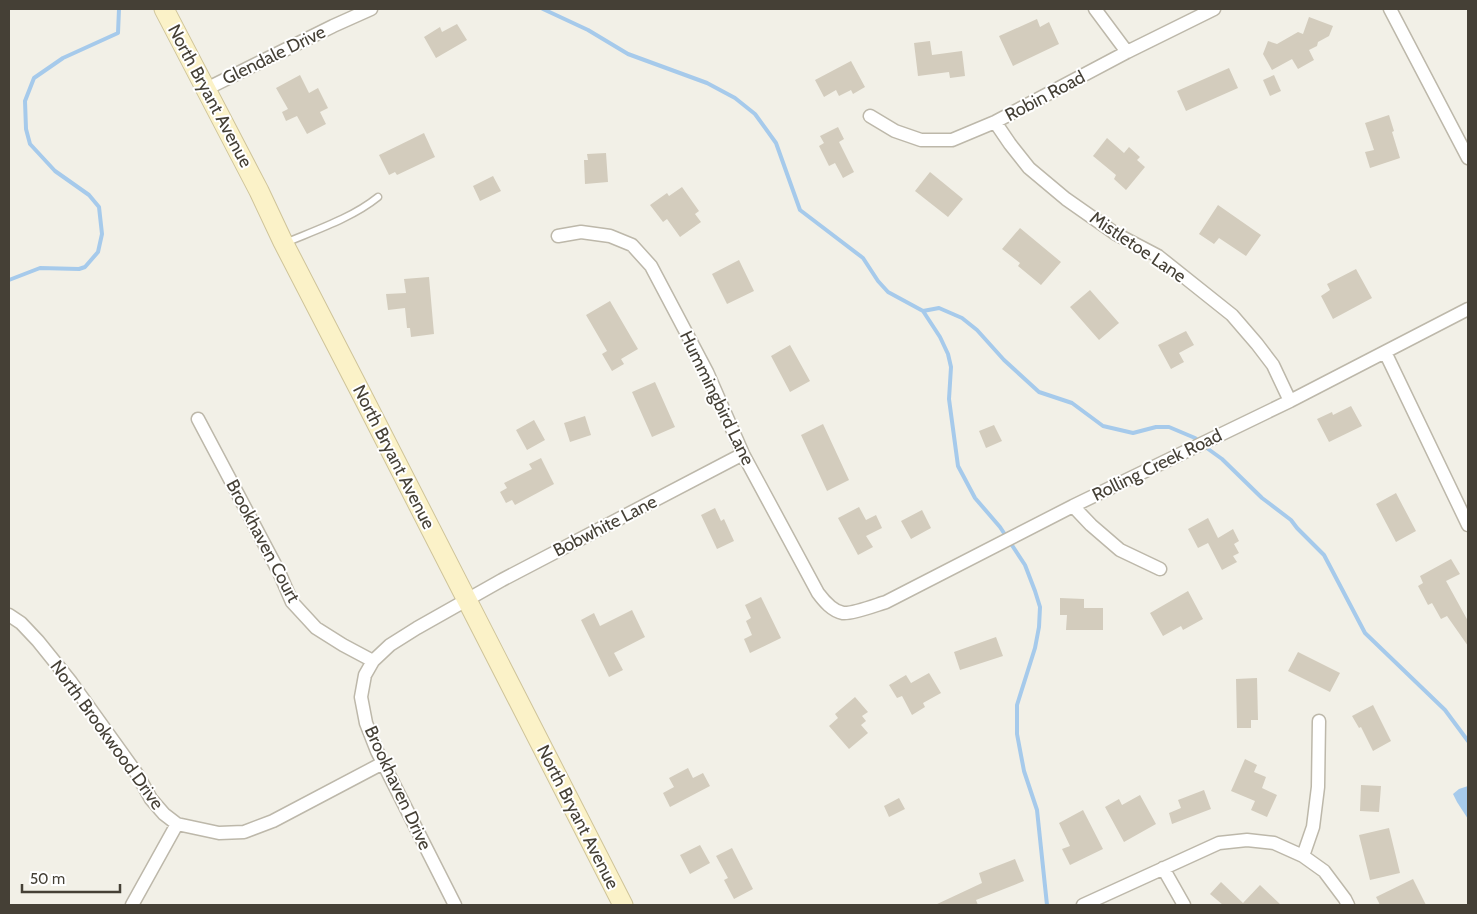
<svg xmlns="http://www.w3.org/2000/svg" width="1477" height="914" font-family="Cabin,sans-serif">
<rect width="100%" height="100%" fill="#f2f0e7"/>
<path fill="#a6caeb" d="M 1468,786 L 1468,819 L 1457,802 L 1453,794 L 1459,789 Z"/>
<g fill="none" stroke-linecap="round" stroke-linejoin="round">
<path stroke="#a6caeb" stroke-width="4" d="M 543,9 L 588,30 L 628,54 L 707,83 L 735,98 L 755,114 L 776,143 L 800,210 L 863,258 L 878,281 L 888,292 L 923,311 L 940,337 L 948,354 L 951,367 L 949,399 L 958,466 L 975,498 L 1000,527 L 1025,565 L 1035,591 L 1040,607 L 1039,627 L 1035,648 L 1017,705 L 1017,734 L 1024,771 L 1037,810 L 1047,905
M 9,280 L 40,268 L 79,269 L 85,267 L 98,252 L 102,234 L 99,207 L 89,195 L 55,171 L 30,144 L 26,129 L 25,101 L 34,78 L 63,58 L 118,33 L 119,9
M 923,311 L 939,308 L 962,318 L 977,330 L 1004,360 L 1039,392 L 1072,403 L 1103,426 L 1133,433 L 1156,427 L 1169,427 L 1195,438 L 1199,442
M 1204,446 L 1222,459 L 1262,498 L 1291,520 L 1297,528 L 1324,555 L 1365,633 L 1445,710 L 1468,741"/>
</g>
<path fill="#d3ccbd" d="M 1309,17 L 1333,26 L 1329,36 L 1318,42 L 1317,46 L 1309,50 L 1314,60 L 1298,69 L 1292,59 L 1272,70 L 1263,54 L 1268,41 L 1277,44 L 1298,32 L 1303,34 Z
M 1037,19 L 1040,27 L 1049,22 L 1059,44 L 1013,66 L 999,36 Z
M 457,24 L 467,40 L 436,58 L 424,37 L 440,27 L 442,32 Z
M 930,41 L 932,55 L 962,51 L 965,76 L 950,78 L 949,72 L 918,76 L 914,43 Z
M 851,61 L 865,87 L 853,94 L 851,90 L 839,96 L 836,90 L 824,97 L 815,80 Z
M 1229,68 L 1238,88 L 1186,111 L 1177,91 Z
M 300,75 L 309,93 L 318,88 L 328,108 L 320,112 L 326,124 L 307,134 L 297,116 L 286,121 L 282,112 L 288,109 L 276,88 Z
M 1274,75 L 1281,91 L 1270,96 L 1263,80 Z
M 1389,115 L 1394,131 L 1392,132 L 1400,158 L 1370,168 L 1365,152 L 1374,150 L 1365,123 Z
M 838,127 L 844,139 L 839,142 L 854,172 L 843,178 L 835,163 L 829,166 L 819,146 L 824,143 L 820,136 Z
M 424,133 L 435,157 L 397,175 L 395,172 L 389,175 L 379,155 Z
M 1107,138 L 1124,153 L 1129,147 L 1140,157 L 1137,160 L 1145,167 L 1126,190 L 1114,179 L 1116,175 L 1093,156 Z
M 606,153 L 608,182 L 585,184 L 584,160 L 588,160 L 587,154 Z
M 930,172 L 963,199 L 948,217 L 915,191 Z
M 493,176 L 501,191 L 480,201 L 473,186 Z
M 682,187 L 699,211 L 695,214 L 701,222 L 680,237 L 667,219 L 663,222 L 650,205 L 667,193 L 669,196 Z
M 1218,205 L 1261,235 L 1246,256 L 1219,238 L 1214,244 L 1199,234 Z
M 1020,228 L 1061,262 L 1041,285 L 1018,266 L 1020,263 L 1002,249 Z
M 739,260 L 754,291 L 727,304 L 712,274 Z
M 1356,269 L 1372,298 L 1333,319 L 1321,296 L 1330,290 L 1327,284 Z
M 429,277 L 434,334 L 411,337 L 410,328 L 407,328 L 405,308 L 388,310 L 386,294 L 406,293 L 404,279 Z
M 1090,290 L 1119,323 L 1099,340 L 1070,307 Z
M 610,301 L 638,349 L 621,359 L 624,364 L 612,371 L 602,354 L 607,351 L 586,315 Z
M 1186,331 L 1194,345 L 1179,353 L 1184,362 L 1171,369 L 1158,345 Z
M 790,345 L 810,381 L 790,392 L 771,356 Z
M 655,382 L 675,427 L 652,437 L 632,392 Z
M 1351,406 L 1362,426 L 1329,442 L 1317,419 L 1332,412 L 1333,415 Z
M 585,416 L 591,435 L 570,442 L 564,423 Z
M 534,420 L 545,440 L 527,450 L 516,430 Z
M 823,424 L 849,480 L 827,491 L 801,435 Z
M 994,425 L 1002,441 L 986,448 L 979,431 Z
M 541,458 L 554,484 L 515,505 L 512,500 L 506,503 L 500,492 L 507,488 L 504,483 L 532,469 L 529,464 Z
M 1396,493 L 1416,531 L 1396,542 L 1376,504 Z
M 859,507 L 866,520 L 876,515 L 882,528 L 866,536 L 873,547 L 858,555 L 838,518 Z
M 715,508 L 721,521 L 724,519 L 734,541 L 717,549 L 701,515 Z
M 922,510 L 931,528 L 911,539 L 901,521 Z
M 1208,518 L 1218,538 L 1233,529 L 1239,541 L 1234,544 L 1239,553 L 1233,556 L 1237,562 L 1222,570 L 1208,543 L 1198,548 L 1188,529 Z
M 1451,559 L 1460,574 L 1446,581 L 1468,621 L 1468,646 L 1447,616 L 1441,619 L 1432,603 L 1428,605 L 1418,586 L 1423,583 L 1420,576 Z
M 1188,591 L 1203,619 L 1183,630 L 1181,626 L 1163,636 L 1150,613 Z
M 761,597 L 781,638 L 750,653 L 744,639 L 752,635 L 746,621 L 751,618 L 745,605 Z
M 1060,598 L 1084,599 L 1084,608 L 1103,608 L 1103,630 L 1066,630 L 1067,615 L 1060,615 Z
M 632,610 L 645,637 L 614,653 L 623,670 L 609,677 L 581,620 L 594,613 L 600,626 Z
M 996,637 L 1003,656 L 960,670 L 954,652 Z
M 1298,652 L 1340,673 L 1330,692 L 1288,671 Z
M 929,673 L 941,693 L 923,703 L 925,707 L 912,715 L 902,696 L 897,698 L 889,685 L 906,675 L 911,683 Z
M 1257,678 L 1258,720 L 1251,720 L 1251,728 L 1237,728 L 1236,679 Z
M 855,697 L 868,712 L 862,716 L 866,721 L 861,725 L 868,733 L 849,749 L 829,726 L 838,718 L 835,714 Z
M 1373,705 L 1391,741 L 1373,751 L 1361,727 L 1359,728 L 1352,716 Z
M 1245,759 L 1257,765 L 1254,772 L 1266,777 L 1262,788 L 1277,795 L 1267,817 L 1251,810 L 1255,801 L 1231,791 Z
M 688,768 L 693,778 L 703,773 L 710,786 L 670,807 L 663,793 L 674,787 L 669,778 Z
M 1361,785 L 1381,786 L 1379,812 L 1360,811 Z
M 1204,790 L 1211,809 L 1172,824 L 1169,813 L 1181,808 L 1178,800 Z
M 1140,795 L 1156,824 L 1124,842 L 1105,807 L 1119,799 L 1122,805 Z
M 899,798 L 905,809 L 889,817 L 884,806 Z
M 1083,810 L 1103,849 L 1070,865 L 1062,849 L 1070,846 L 1059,823 Z
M 1389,828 L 1400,873 L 1370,880 L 1359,835 Z
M 700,845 L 710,863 L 690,874 L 680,855 Z
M 732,848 L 753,889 L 734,899 L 724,880 L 728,878 L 716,856 Z
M 1015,859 L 1024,881 L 976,900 L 978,905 L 935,905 L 982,883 L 979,873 Z
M 1413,879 L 1426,905 L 1380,905 L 1376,897 Z
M 1221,882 L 1243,903 L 1260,885 L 1281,905 L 1223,905 L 1210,894 Z"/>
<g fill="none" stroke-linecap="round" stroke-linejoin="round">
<g stroke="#bdb8aa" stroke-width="9">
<path id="lane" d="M 285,243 C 316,230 352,218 378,197"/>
</g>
<g stroke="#bdb8aa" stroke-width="15">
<path id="street" d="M 1095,9 L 1127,52
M 1390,9 L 1468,158
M 206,89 L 333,26 L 371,9
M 870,116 L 895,131 L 921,140 L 952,140 L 995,122 L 1127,52 L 1214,9
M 995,122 L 1010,144 L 1029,168 L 1066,199 L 1116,234 L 1158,256 L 1232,315 L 1257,344 L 1273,365 L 1290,401
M 558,236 L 581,232 L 610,236 L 632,245 L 651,266 L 707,372 L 743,454 L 818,593 C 824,601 832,611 843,613 C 853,614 876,605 886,602 L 1073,506 L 1290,401 L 1468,309
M 1385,352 L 1468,525
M 198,419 L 279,572 L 292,602 L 316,628 L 343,645 L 373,661
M 1073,506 L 1091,525 L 1120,550 L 1160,569
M 9,615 L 21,623 L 38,641 L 71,682 L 137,774 L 151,799 L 164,814 L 177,824 L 219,833 L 244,832 L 273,821 L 383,763
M 1303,856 L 1313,827 L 1318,787 L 1319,721
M 1163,868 L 1184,905
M 132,905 L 177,824
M 455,905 L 377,751 L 366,723 L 361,697 L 365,675 L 373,661 L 390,645 L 417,628 L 502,580 L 743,454
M 1083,905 L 1219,843 L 1247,840 L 1274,843 L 1303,856 L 1324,871 L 1345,899 L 1348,905"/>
</g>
<g stroke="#cfc499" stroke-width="21">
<path id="secondary" d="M 164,9 L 259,191 L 283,242 L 361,393 L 623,905"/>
</g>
<use href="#lane" stroke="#fff" stroke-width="6"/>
<use href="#street" stroke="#fff" stroke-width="12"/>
<use href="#secondary" stroke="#fbf2c8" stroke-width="19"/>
</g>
<g text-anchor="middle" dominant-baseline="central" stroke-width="4" stroke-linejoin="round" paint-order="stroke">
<g font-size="18" fill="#454036" stroke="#fff">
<text transform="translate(274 55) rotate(-26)">Glendale Drive</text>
<text transform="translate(210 96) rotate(62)">North Bryant Avenue</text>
<text transform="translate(1045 96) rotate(-28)">Robin Road</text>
<text transform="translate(1138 247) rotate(34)">Mistletoe Lane</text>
<text transform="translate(717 398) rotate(64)">Hummingbird Lane</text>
<text transform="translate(394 457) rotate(63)">North Bryant Avenue</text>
<text transform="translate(1157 465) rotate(-26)">Rolling Creek Road</text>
<text transform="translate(605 526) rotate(-27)">Bobwhite Lane</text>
<text transform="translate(263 541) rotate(62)">Brookhaven Court</text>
<text transform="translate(107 735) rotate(54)">North Brookwood Drive</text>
<text transform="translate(398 788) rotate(65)">Brookhaven Drive</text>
<text transform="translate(578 817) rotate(63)">North Bryant Avenue</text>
</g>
</g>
<rect width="1477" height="914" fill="none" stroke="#454036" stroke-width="20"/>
<path d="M22 884v8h98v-8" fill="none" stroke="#454036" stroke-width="2.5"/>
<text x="30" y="884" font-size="15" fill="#454036" stroke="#ffffff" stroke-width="4" paint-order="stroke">50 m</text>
</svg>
